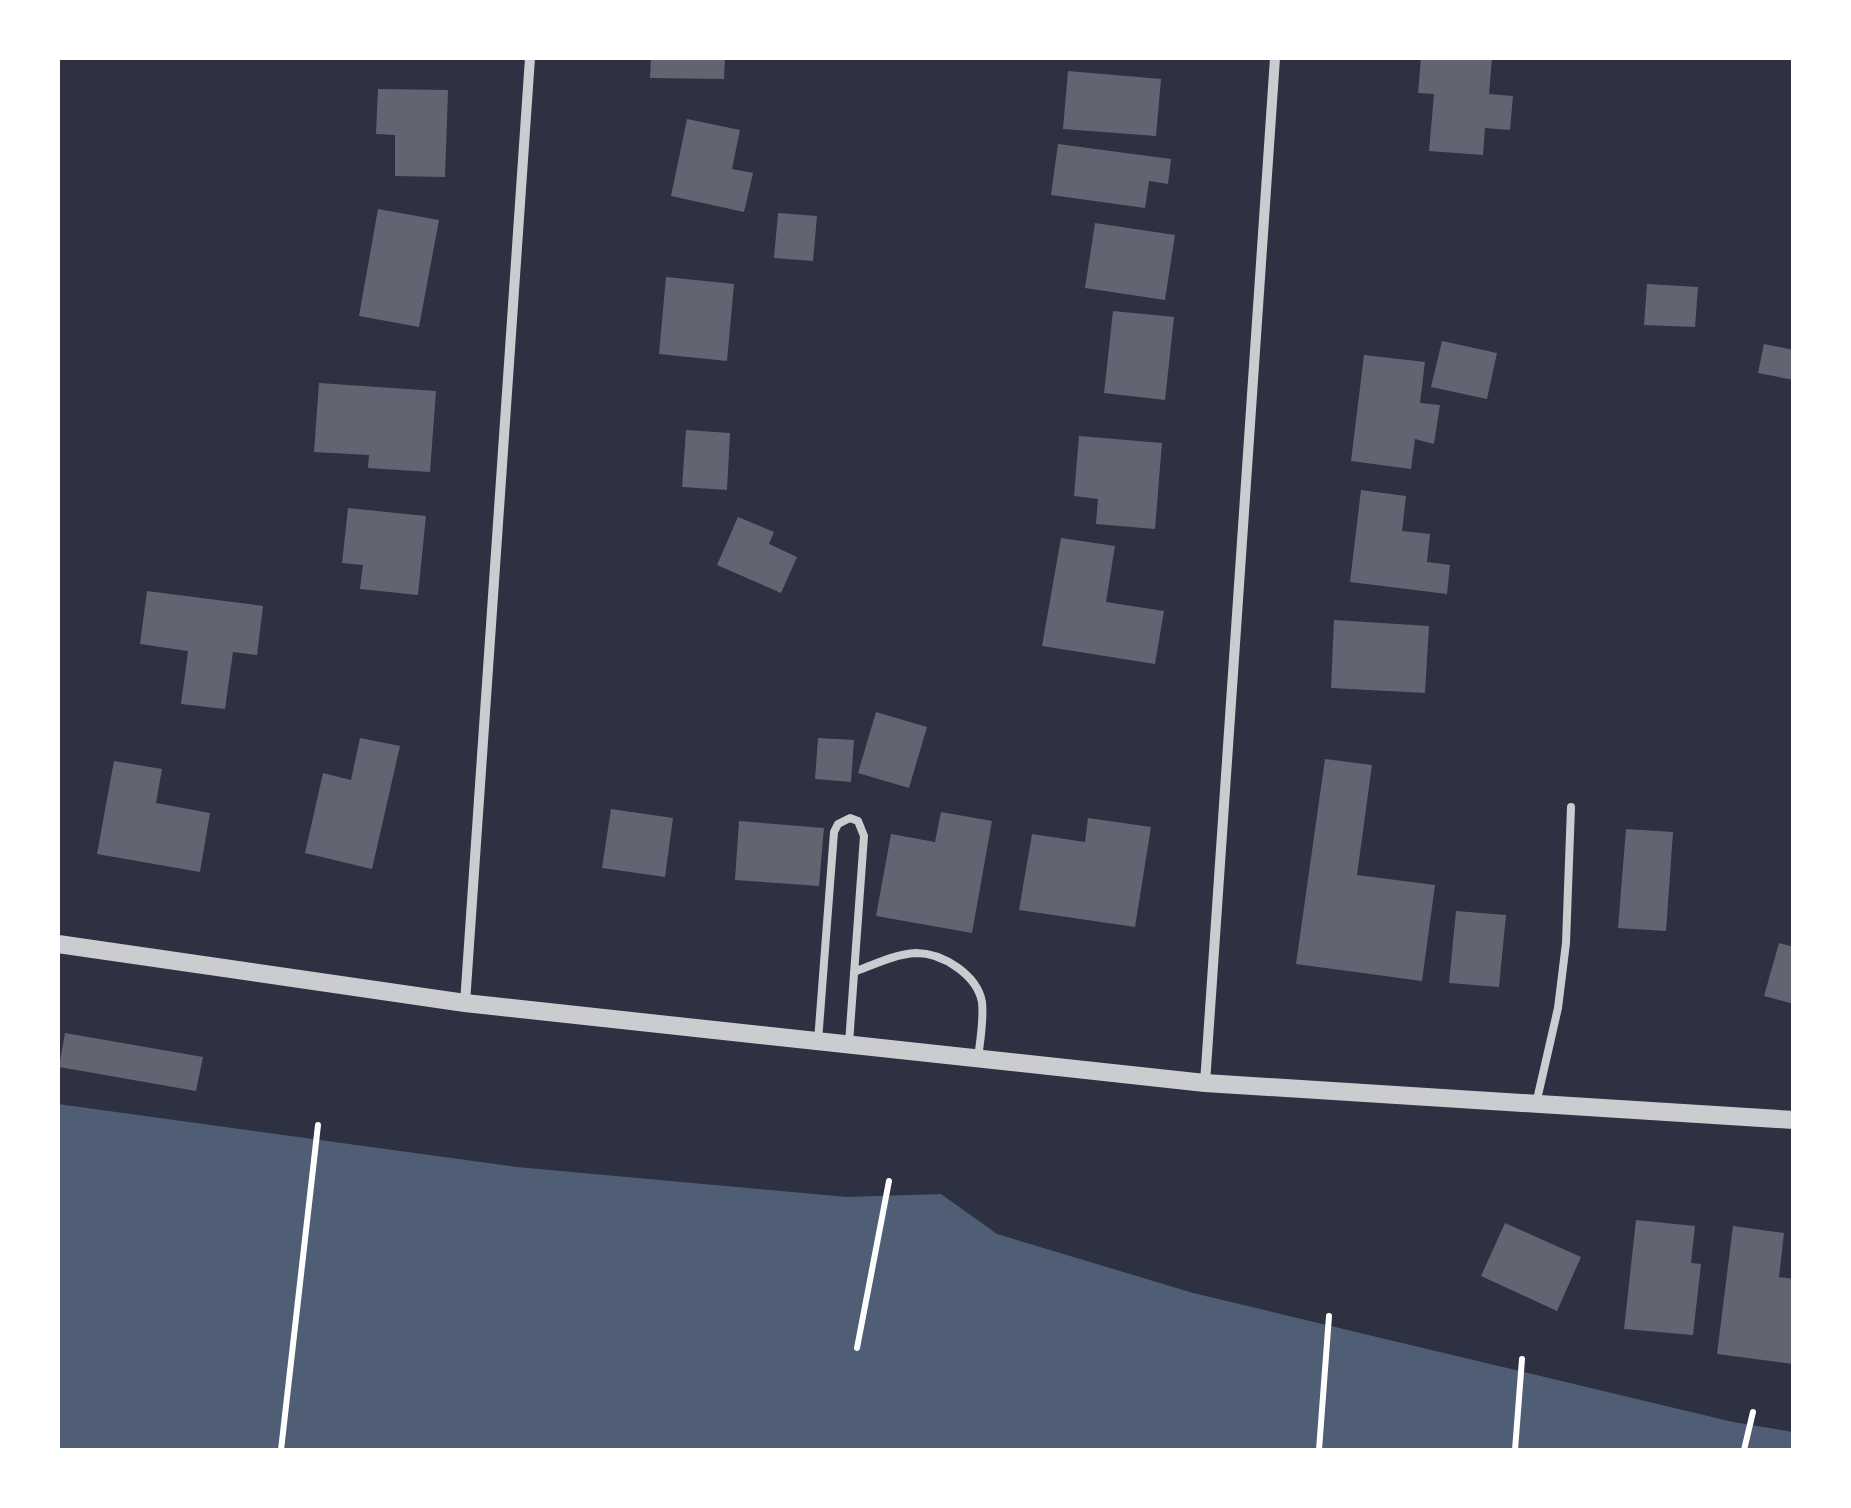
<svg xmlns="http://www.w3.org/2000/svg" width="1851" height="1508" font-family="'Golos Text',sans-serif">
<rect width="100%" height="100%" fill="#2d3142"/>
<path fill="#4f5d75" d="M 58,1104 L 517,1167 L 847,1197 L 941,1194 L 997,1234 L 1193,1293 L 1733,1422 L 1793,1432 L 1793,1450 L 58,1450 Z"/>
<path fill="#626471" d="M 651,58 L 725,58 L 724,79 L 650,78 Z
M 1421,58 L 1492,58 L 1489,94 L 1513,96 L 1510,130 L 1485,128 L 1483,155 L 1429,151 L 1434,94 L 1418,93 Z
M 1068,71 L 1161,79 L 1156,136 L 1063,129 Z
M 378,89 L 448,90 L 445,177 L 395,176 L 395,135 L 376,134 Z
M 687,119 L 740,130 L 732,169 L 753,173 L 744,212 L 671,196 Z
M 1058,144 L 1171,159 L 1168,184 L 1149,181 L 1145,208 L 1051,195 Z
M 378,209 L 439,220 L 419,327 L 359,316 Z
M 778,213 L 817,216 L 813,261 L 774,258 Z
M 1095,223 L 1175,235 L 1165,300 L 1085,288 Z
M 666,277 L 734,284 L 727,361 L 659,354 Z
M 1647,284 L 1698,287 L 1695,327 L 1644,325 Z
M 1113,311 L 1174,317 L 1165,400 L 1104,393 Z
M 1442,341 L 1497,353 L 1487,399 L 1431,387 Z
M 1764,344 L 1794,350 L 1794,380 L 1758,373 Z
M 1364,355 L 1425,362 L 1420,403 L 1440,405 L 1434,444 L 1415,439 L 1411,469 L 1351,461 Z
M 319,383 L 436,391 L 430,472 L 368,468 L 369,455 L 314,452 Z
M 686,430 L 730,433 L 727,490 L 682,487 Z
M 1079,436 L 1162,443 L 1155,529 L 1096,524 L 1098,499 L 1074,496 Z
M 1361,490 L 1406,496 L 1402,531 L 1430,534 L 1427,562 L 1450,565 L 1447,594 L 1350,582 Z
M 348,508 L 426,516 L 418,595 L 360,589 L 363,565 L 342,563 Z
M 738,517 L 774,532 L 769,544 L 797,557 L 781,593 L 717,565 Z
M 1061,538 L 1115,546 L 1106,602 L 1164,611 L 1155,664 L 1042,646 Z
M 147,591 L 263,606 L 257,655 L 233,652 L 225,709 L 181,704 L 188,651 L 140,644 Z
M 1334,620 L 1429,626 L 1425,693 L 1331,688 Z
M 876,712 L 927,727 L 909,788 L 858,773 Z
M 360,738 L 400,746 L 372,869 L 305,853 L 323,773 L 351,780 Z
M 818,738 L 854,740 L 851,782 L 815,779 Z
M 1325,759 L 1372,765 L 1357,875 L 1435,885 L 1422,981 L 1296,964 Z
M 114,761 L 162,769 L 156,803 L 210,813 L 200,872 L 97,854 Z
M 611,809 L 673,818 L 665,877 L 602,868 Z
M 941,812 L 992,821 L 972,933 L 876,916 L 891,834 L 935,842 Z
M 1088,818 L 1151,827 L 1135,927 L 1019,910 L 1032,834 L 1085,842 Z
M 739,821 L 824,828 L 819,886 L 735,880 Z
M 1626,829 L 1673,832 L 1666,931 L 1618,928 Z
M 1456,911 L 1506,915 L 1499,987 L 1449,983 Z
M 1779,943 L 1794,947 L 1794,1004 L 1764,996 Z
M 65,1033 L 203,1057 L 196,1091 L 59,1067 Z
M 1636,1220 L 1695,1226 L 1691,1263 L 1701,1264 L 1693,1335 L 1624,1329 Z
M 1505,1223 L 1581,1257 L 1557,1311 L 1481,1276 Z
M 1733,1226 L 1784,1233 L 1779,1277 L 1794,1279 L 1794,1364 L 1717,1354 Z"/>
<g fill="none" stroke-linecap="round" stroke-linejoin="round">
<path stroke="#fff" stroke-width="6" d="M 857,1348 L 889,1181
M 281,1450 L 318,1125
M 1319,1450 L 1329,1316
M 1515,1450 L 1522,1359
M 1744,1450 L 1753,1412"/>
<path stroke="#caccd0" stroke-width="8" d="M 854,972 C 873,965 895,954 916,953 C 943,953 977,975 982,1002 C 984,1021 980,1040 978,1059
M 818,1041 L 834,832 L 838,824 L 850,818 L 858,821 L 864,836 L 849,1043
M 1536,1104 L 1558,1008 L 1566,943 L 1571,807"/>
<path stroke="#caccd0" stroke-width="10" d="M 465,1003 L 530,58
M 1205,1083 L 1275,58"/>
<path stroke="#caccd0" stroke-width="18" d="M 58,944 L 465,1003 L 1205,1083 L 1794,1120"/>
</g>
<rect width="1851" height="1508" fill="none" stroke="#ffffff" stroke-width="120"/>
</svg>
